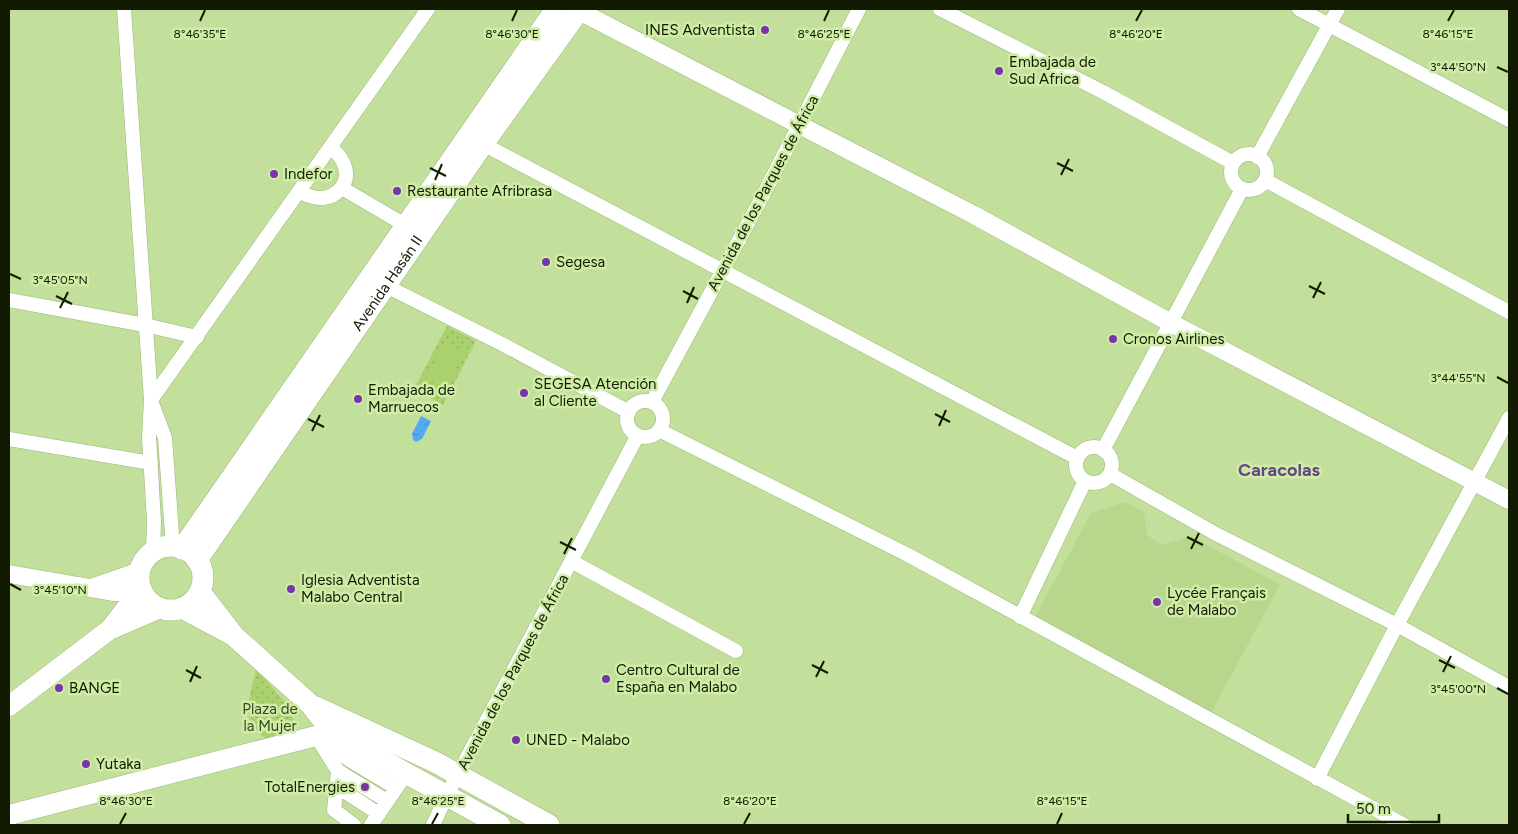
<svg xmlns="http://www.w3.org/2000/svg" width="1518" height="834" font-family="Figtree,sans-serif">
<defs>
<pattern id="park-dots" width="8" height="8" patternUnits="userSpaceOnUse" patternTransform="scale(1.25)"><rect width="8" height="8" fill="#abd16e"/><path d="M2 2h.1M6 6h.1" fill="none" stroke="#92b35e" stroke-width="1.8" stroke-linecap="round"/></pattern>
<pattern id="water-ripples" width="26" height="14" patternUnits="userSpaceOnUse" patternTransform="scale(1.25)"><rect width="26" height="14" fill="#53aaf3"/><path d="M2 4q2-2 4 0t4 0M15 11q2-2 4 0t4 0" fill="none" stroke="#438ac3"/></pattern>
</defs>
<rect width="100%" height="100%" fill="#c3df9c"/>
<path fill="#b9d78c" d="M 1125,502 L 1144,512 L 1147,535 L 1162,545 L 1191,536 L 1280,585 L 1210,715 L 1034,619 L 1091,513 Z"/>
<path fill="url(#park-dots)" d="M 447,326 L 476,341 L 443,405 L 414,389 Z
M 256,670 C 265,679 290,705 293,717 C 294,723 292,727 289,732 L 265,738 C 239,719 250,697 256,670 Z"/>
<path fill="#abd16e" d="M 445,342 L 464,352 L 445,389 L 426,379 Z"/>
<path fill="url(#water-ripples)" d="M 421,416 L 431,421 L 422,439 L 416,442 L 413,440 L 412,434 Z"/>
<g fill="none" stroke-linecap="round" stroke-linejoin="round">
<g stroke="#9db876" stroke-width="15">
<path id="minor" d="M 124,9 L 151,400 L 149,437 L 154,521 L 153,552
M 940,9 L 1103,92 L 1233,163
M 1299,9 L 1509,120
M 483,144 L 1077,458
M1231 172a18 18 0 1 1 36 0a18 18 0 1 1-36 0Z
M 1257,157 L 1338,9
M 1265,180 L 1509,312
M 342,188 L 405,225
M 300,192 C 306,195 312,198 319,198 C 339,198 352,181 343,162 C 340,156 335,151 330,147
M 386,286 L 504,345 L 629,412
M 9,300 L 145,325 L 197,337
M 151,400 L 428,9
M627 419a18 18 0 1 1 36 0a18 18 0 1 1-36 0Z
M 652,402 L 760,201 L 859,9
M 153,406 L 165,438 L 173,547
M 659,430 L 908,555 L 1404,825
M 9,439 L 151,463
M1076 465a18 18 0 1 1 36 0a18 18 0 1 1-36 0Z
M 1103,450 L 1242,189
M 1110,474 L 1216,534 L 1397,625 L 1509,687
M 571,561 L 736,651
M 1020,617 L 1085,481
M 316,736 L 338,771 L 334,810 L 354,825
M 323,741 L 351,761 L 396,788
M 338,771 L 387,801
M 1317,779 L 1397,625 L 1509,418
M 336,786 L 379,814
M 371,825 L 402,780
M 433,825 L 446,797 L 638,435"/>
</g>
<g stroke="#9db876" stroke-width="19">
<path id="tertiary" d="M 579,11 L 974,215 L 1171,323 L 1509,500
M 9,574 L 113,592 L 122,592 L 141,588
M 94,587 L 140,571"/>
</g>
<g stroke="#9db876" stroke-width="21">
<path id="secondary" d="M 110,629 L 127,607 L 143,593
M 9,706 L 109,630 L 160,608
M 9,815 L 316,736 L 333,733 L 344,726"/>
</g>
<g stroke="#9db876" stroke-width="22">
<g id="primary">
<circle cx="171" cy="578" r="32"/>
<path d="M 182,549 L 556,9"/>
<path id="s1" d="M 197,560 L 483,144 L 580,9"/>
<path d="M 200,592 L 234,636 L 311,705 L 333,733 L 500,825"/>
<path d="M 182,608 L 229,633"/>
<path d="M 316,707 L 435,762 L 549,825"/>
</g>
</g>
<use href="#minor" stroke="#fff" stroke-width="14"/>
<use href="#tertiary" stroke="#fff" stroke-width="18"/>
<use href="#secondary" stroke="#fff" stroke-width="20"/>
<use href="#primary" stroke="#fff" stroke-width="21"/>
</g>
<path fill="none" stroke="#121b02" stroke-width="2" d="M 200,21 L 205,10M 512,21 L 517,10M 824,21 L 829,10M 1136,21 L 1142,10M 1448,21 L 1454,10M 1497,67 L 1508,72M 1057,163 L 1073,171M 430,168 L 446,176M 1061,175 L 1069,159M 435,180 L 442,164M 10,274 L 21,279M 1309,286 L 1325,294M 683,291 L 698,299M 56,296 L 72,304M 1313,298 L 1321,282M 687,303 L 694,287M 60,308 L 68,292M 1497,377 L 1508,383M 935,414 L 950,422M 308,419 L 324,427M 939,426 L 946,410M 312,431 L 320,415M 1187,537 L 1203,545M 560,542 L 576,550M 1191,549 L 1199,533M 564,554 L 572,538M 10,584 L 21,590M 1439,660 L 1455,668M 812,665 L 828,673M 186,670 L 201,678M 1443,672 L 1451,656M 816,677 L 824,661M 190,682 L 197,666M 1497,688 L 1508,694M 120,824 L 126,813M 432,824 L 438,813M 744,824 L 750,813M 1057,824 L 1062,813"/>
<g fill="#7735a9" stroke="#d0eda8" stroke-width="2">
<circle cx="765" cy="30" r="5"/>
<circle cx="999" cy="71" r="5"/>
<circle cx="274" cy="174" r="5"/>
<circle cx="397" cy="191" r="5"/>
<circle cx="546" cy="262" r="5"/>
<circle cx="1113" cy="339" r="5"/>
<circle cx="524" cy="393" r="5"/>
<circle cx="358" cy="399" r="5"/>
<circle cx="291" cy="589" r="5"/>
<circle cx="1157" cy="602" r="5"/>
<circle cx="606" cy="679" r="5"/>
<circle cx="59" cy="688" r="5"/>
<circle cx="516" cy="740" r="5"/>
<circle cx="86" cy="764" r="5"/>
<circle cx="365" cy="787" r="5"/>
</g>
<g text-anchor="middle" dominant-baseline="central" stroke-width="5" stroke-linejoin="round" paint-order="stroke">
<g font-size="15" fill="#121b02" stroke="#d0eda8" text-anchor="start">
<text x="755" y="30" text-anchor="end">INES Adventista</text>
<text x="1009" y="62">Embajada de<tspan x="1009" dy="17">Sud Africa</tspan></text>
<text x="284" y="174">Indefor</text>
<text x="407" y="191">Restaurante Afribrasa</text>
<text x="556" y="262">Segesa</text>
<text x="1123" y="339">Cronos Airlines</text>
<text x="534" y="384">SEGESA Atención<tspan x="534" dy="17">al Cliente</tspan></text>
<text x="368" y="390">Embajada de<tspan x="368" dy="17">Marruecos</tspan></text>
<text x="301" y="580">Iglesia Adventista<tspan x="301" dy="17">Malabo Central</tspan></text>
<text x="1167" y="593">Lycée Français<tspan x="1167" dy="17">de Malabo</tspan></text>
<text x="616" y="670">Centro Cultural de<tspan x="616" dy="17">España en Malabo</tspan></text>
<text x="69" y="688">BANGE</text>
<text x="526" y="740">UNED - Malabo</text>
<text x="96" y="764">Yutaka</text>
<text x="355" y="787" text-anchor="end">TotalEnergies</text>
</g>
<g font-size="15" fill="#121b02" stroke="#d0eda8">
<text transform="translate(763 193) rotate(-62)">Avenida de los Parques de África</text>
<text stroke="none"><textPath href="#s1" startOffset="336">Avenida Hasán II</textPath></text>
<text transform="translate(513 672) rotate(-62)">Avenida de los Parques de África</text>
</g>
<g font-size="15" fill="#38481e" stroke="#d0eda8">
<text x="270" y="709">Plaza de<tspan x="270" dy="17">la Mujer</tspan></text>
</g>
<g font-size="18" font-weight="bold" fill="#664783" stroke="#d0eda8">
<text x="1279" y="470">Caracolas</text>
</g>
</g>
<g font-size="12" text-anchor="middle" fill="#121b02" stroke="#d0eda8" stroke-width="5" stroke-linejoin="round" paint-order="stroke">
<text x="200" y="38">8°46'35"E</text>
<text x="512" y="38">8°46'30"E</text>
<text x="824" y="38">8°46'25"E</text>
<text x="1136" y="38">8°46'20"E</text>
<text x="1448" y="38">8°46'15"E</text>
<text x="1458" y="71">3°44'50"N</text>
<text x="60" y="284">3°45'05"N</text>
<text x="1458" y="382">3°44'55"N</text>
<text x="60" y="594">3°45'10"N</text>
<text x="1458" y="693">3°45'00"N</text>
<text x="126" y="805">8°46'30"E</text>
<text x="438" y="805">8°46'25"E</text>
<text x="750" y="805">8°46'20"E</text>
<text x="1062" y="805">8°46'15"E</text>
</g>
<rect width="1518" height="834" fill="none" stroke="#121b02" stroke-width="20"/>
<path d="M1348 814v8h91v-8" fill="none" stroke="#121b02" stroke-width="2.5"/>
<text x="1356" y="814" font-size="15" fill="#121b02" stroke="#d0eda8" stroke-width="4" paint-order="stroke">50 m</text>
</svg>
